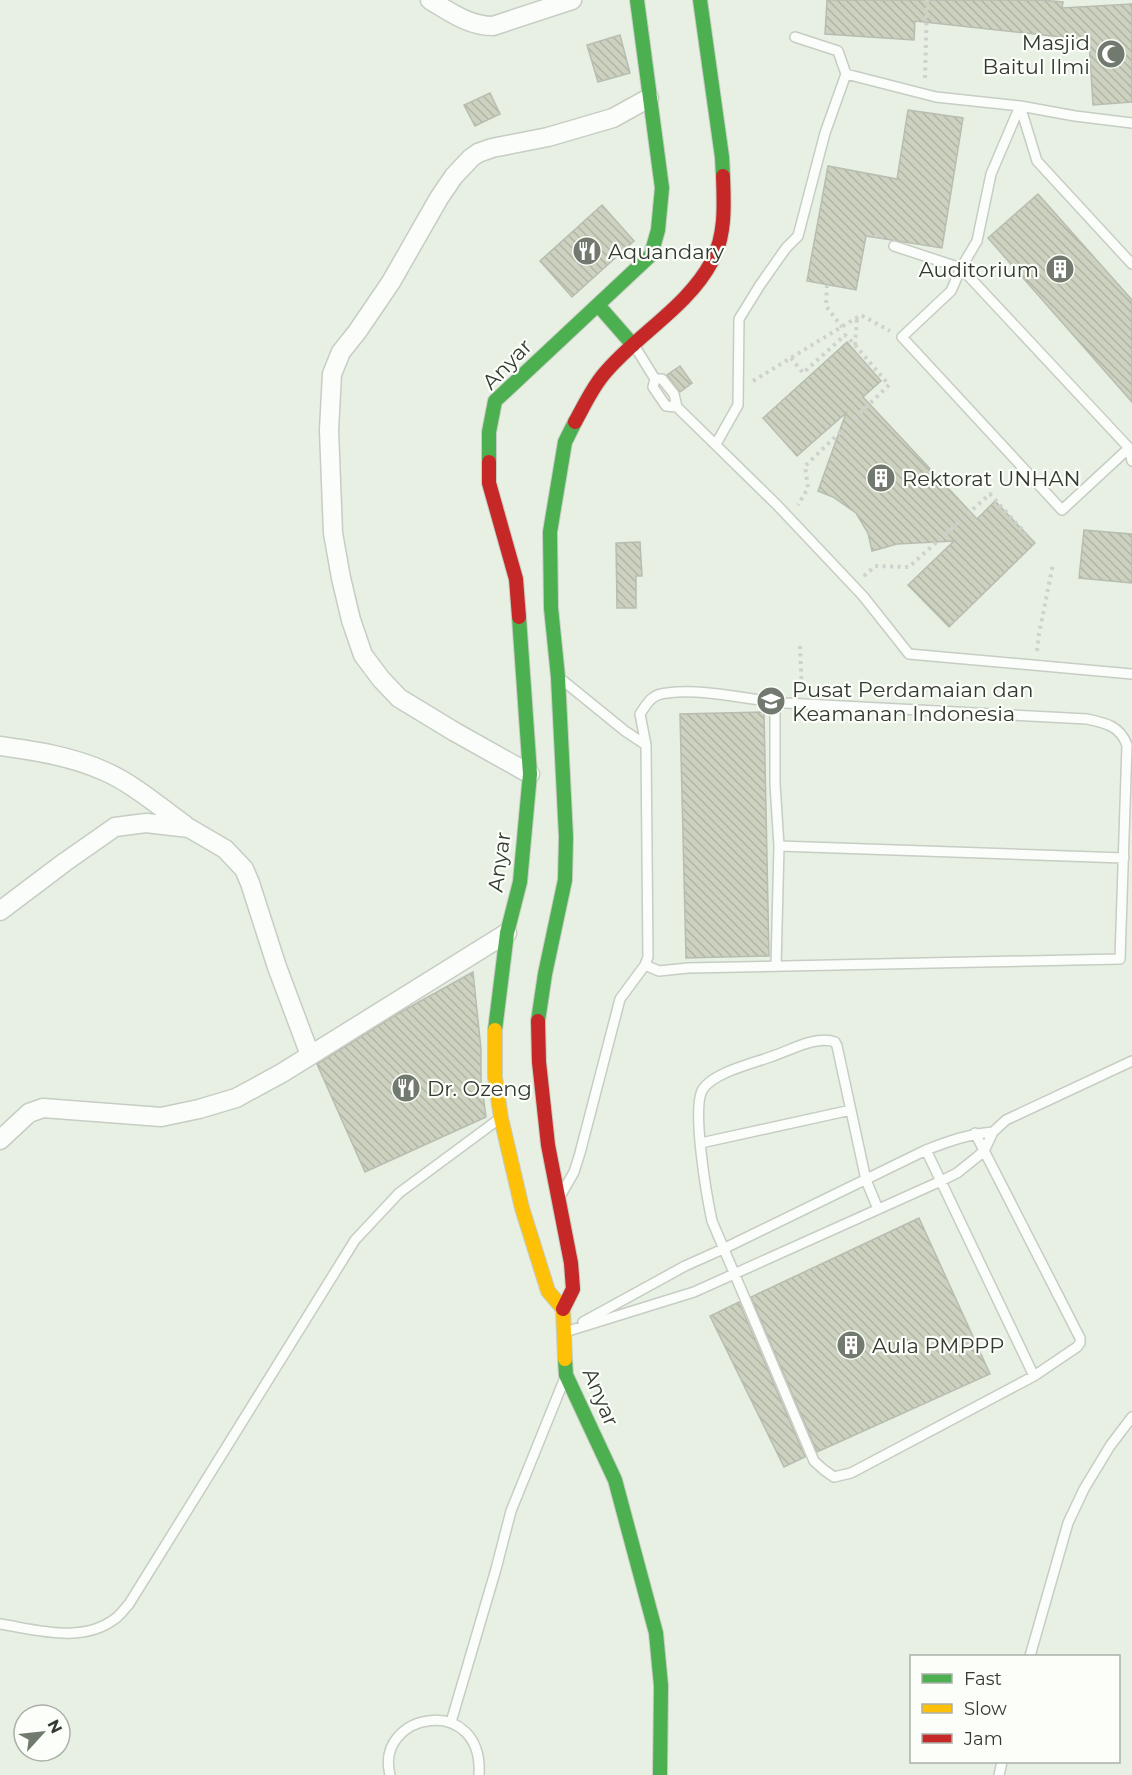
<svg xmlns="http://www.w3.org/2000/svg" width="1132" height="1775" font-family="Montserrat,sans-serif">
<defs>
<pattern id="building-back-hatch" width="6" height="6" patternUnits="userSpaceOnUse" patternTransform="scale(1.5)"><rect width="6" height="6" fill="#ccd2bf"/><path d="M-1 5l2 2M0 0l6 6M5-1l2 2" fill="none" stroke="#b0b5a4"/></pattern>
</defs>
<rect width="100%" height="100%" fill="#e7f0e3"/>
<path fill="url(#building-back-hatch)" stroke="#b8bdb2" stroke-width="1.5" d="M 827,0 L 1041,0 L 1063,2 L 1062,8 L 1132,4 L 1132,102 L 1093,105 L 1089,40 L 915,21 L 914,40 L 825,34 Z
M 620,35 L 630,73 L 598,82 L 587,45 Z
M 490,93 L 500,114 L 475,126 L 464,105 Z
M 908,110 L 963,118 L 942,248 L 866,236 L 856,290 L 807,281 L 828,166 L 897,179 Z
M 1038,194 L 1132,300 L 1132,402 L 988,238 Z
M 602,205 L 634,241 L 572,297 L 540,261 Z
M 847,342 L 881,381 L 863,397 L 977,519 L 995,501 L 1035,543 L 949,627 L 908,585 L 954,541 L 897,544 L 872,551 L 868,533 L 856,513 L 833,497 L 818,491 L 846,413 L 797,456 L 763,418 Z
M 680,366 L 692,383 L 680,392 L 667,375 Z
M 1084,530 L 1132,534 L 1132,583 L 1079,578 Z
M 640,542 L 642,576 L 636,576 L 636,608 L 617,608 L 616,543 Z
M 764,712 L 769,956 L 686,958 L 680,714 Z
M 473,972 L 481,1049 L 481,1079 L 486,1117 L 365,1172 L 317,1064 L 399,1013 Z
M 919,1218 L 990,1374 L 817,1452 L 751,1297 Z
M 739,1302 L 805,1457 L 784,1467 L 710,1316 Z"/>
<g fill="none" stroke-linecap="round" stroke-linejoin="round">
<g stroke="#c6cdc3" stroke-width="12">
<path id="lane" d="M 846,74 L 936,97 L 1020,106 L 1075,116 L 1132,123
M 1020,106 L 991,174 L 977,241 L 961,268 L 951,291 L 902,337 L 1062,510 L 1129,448 L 1132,449
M 1020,106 L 1037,161 L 1132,264
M 894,246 L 961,268 L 1129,448 L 1132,461
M 634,345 L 655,379 L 662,379 L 674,394 L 677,407 L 777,505 L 863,596 L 909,654 L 1132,674
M 655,379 L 653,387 L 666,406 L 677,407
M 716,444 L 738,405 L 739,319 L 760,285 L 786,248 L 798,236 L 825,133 L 846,74 L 838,51 L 795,37
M 561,679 L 625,731 L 646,745 L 648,957 L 645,965
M 775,702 L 775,784 L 779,846 L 776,966
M 779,846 L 1124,858
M 975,1133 L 1080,1338 L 1080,1343 L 1077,1347 L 1034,1376
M 701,1143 L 851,1110
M 562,1193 L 574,1172 L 580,1153 L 620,999 L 645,965 L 659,971 L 688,968 L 1120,959 L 1127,745 C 1120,726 1106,723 1087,719 C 987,714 886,709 785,703 C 746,700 707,688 667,693 C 652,694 648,702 640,714 L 646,745
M 878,1209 L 866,1180 L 837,1046 L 835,1042 C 817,1035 791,1050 773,1056 C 755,1063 714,1072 703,1089 C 691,1106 707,1198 712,1221 L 814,1461 L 824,1470 L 834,1477 L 851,1473 L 1034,1376 L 926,1150
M 583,1322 L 685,1266 L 723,1249 L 926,1150 C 949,1141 969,1134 993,1132
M 565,1332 L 694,1292 L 941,1181 L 957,1173 L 977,1157 L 984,1151 L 993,1132 L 1006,1120 L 1132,1061
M 0,1624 C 38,1630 83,1644 116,1618 C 121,1614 125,1608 129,1604 L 355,1240 L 399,1193 L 499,1119
M 1030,1656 L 1068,1523 L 1084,1489 L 1110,1446 L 1132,1417
M 451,1722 L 496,1569 L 511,1511 L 564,1380
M 390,1775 C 374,1712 484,1693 479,1775
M 999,1775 L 1002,1762"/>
</g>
<g stroke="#c6cdc3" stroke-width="21">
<path id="street" d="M 430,0 C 450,12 469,26 493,26 L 572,0
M 0,746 C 35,751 71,756 104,771 C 132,783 160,807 185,825
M 530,774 L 455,732 L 399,698 L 381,679 L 363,655 L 351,620 L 341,578 L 333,533 L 329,430 L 332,374 L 341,352 L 357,332 L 391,282 L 439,198 L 454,176 L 471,158 L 478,153 L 492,148 L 548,137 L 613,118 L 649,98
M 0,911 L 65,862 L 115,827 L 146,823 L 189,828 L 225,849 L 244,869 L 250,883 L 277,967 L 310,1055
M 0,1140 L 29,1113 L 43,1108 L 161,1117 L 199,1109 L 236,1098 L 282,1073 L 507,933"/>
</g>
<g stroke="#c6cdc3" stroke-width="16">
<path id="fast" d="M 700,0 L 722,157 L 723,176
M 598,305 L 633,345
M 489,462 L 489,432 L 495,401 L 651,255 L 658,230 L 662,188 L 637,0
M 538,1021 L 545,974 L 565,880 L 566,837 L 558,677 L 551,608 L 550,532 L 565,442 L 575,422
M 495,1030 L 507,933 L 520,882 L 530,774 L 519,617
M 565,1359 L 566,1375 L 615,1480 L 656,1633 L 661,1686 L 660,1775"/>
</g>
<g stroke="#c6cdc3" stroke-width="16">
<path id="slow" d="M 495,1030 L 495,1077 L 501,1118 L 522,1208 L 548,1291 L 563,1309 L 565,1359"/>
</g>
<g stroke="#c6cdc3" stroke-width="16">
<path id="jam" d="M 575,422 C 584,406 592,388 604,374 C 636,335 688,307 712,261 C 726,235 724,204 723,176
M 489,462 L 489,483 L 516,579 L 519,617
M 538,1021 L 539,1062 L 548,1145 L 571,1263 L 573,1289 L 563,1309"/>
</g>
<path stroke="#ced1cc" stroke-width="4" stroke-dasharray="3 4.5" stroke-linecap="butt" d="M 925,78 L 927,0
M 867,233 L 883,237
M 827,285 L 826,306 L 842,327
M 855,345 L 857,318
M 791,358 L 803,373 L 845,335 L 855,345 L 889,385 L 805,466 L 808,488 L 798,505
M 753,381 L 861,315 L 890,331
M 864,576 L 875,566 L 909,567 L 990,494 L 1026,534
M 800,646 L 802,691
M 1037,651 L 1039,634 L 1053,564"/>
<use href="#lane" stroke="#fbfdfb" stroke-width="9"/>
<use href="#street" stroke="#fbfdfb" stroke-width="18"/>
<use href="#fast" stroke="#4caf50" stroke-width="14"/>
<use href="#slow" stroke="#ffc107" stroke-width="14"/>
<use href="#jam" stroke="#c62828" stroke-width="14"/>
</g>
<defs>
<g id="mosque-disc" transform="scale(1.5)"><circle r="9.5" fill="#727a6f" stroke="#fbfef9"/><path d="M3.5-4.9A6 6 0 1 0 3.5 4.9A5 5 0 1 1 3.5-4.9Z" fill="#fff"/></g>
<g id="restaurant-disc" transform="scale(1.5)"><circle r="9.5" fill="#727a6f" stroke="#fbfef9"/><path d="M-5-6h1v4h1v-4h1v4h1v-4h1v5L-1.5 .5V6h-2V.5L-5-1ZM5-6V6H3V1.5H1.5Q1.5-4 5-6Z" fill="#fff"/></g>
<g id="building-disc" transform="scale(1.5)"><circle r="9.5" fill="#727a6f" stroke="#fbfef9"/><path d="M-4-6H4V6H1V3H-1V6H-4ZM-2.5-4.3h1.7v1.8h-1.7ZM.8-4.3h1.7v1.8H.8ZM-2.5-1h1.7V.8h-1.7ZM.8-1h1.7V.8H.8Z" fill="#fff"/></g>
<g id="university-disc" transform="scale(1.5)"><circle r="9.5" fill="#727a6f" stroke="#fbfef9"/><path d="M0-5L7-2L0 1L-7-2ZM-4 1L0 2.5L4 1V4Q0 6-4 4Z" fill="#fff"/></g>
</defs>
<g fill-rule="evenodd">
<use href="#mosque-disc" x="1111" y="54"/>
<use href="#restaurant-disc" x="587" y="251"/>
<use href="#building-disc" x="1060" y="269"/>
<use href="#building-disc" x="881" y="478"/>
<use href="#university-disc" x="771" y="701"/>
<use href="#restaurant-disc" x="406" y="1088"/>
<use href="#building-disc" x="851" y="1345"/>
</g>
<g text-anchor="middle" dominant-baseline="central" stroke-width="4.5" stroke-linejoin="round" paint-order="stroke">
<g font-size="21" fill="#333a30" stroke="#fbfef9" text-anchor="start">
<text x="1090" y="42" text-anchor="end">Masjid<tspan x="1090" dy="24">Baitul Ilmi</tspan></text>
<text x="608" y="251">Aquandary</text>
<text x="1039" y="269" text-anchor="end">Auditorium</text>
<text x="902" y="478">Rektorat UNHAN</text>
<text x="792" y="689">Pusat Perdamaian dan<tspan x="792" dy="24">Keamanan Indonesia</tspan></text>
<text x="427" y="1088">Dr. Ozeng</text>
<text x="872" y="1345">Aula PMPPP</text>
</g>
<g font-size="21" fill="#333a30" stroke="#fbfef9">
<text transform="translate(507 364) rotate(-46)">Anyar</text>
<text transform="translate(499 862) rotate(-82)">Anyar</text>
<text transform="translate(601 1397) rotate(67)">Anyar</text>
</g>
</g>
<rect x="910" y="1655" width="210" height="108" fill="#fbfef9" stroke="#abb0a9" stroke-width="1.5"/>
<rect x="922" y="1674" width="30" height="9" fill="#4caf50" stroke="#abb0a9" stroke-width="1.5"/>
<text x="964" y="1685" font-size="18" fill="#333a30">Fast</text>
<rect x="922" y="1704" width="30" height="9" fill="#ffc107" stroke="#abb0a9" stroke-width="1.5"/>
<text x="964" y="1715" font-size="18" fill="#333a30">Slow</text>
<rect x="922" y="1734" width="30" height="9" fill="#c62828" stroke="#abb0a9" stroke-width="1.5"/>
<text x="964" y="1745" font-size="18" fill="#333a30">Jam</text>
<g transform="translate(42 1733) rotate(63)"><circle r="28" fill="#fbfef9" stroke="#abb0a9" stroke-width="1.5"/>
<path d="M0-4.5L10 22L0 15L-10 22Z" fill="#727a6f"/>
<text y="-9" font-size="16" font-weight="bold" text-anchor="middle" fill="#333a30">N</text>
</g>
</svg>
